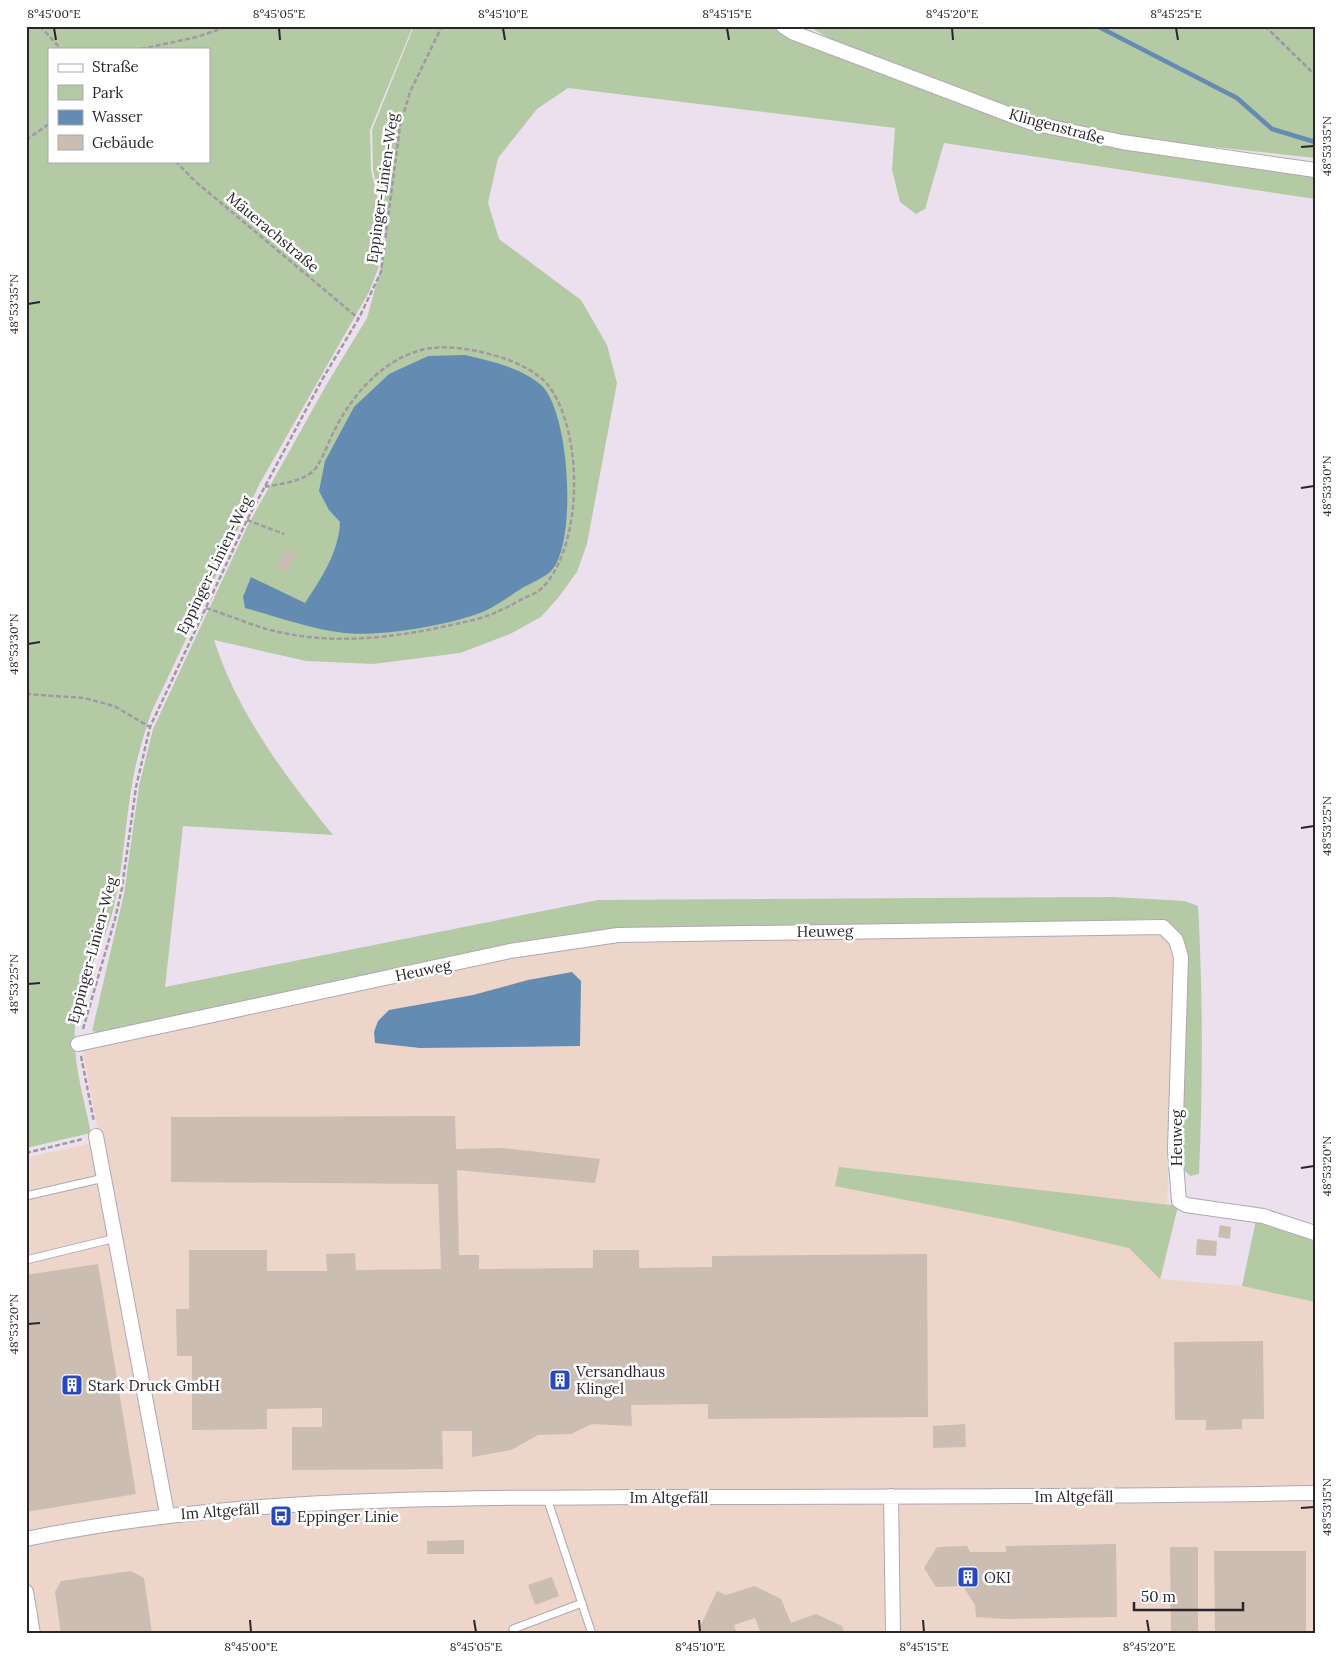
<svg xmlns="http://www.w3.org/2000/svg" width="1341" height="1660" font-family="Lora,serif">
<rect width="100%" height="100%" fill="#ece0ee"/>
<path fill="#edd5ca" d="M 1160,931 L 1173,943 L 1177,958 L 1167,1204 L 1178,1206 L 1161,1279 L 1242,1286 L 1315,1302 L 1315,1634 L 26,1634 L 26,1158 L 100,1141 L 82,1047 L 510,955 L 617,938 Z"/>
<path fill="#b3caa5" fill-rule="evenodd" d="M 26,26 L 413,26 L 370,130 L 371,170 L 383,222 L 382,252 L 378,269 L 369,292 L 260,483 L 151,713 C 144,735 137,756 133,779 C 125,821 124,864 114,906 C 105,947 78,982 75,1025 C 72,1060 84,1098 91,1133 L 26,1148 ZM 49,49 L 209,49 L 209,161 L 49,161 Z
M 414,26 L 775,26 L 792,35 L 1030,127 L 1315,175 L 1315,199 L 944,143 L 925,209 L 916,214 L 900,202 L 892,170 L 895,128 L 568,88 L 537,109 L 498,158 L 488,203 L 499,239 L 581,300 L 607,345 L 617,383 L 587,544 L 577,572 L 558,598 L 541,617 L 510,634 L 460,653 L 373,664 L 306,661 L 214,640 C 238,714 285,776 333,835 L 183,826 L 165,987 L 598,900 L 1112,897 L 1185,901 L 1198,906 C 1203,995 1203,1085 1199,1174 L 1190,1176 L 1182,1168 L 1181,936 L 1162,919 L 618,930 L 507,944 L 101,1033 L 92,1031 L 124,894 L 139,786 L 153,729 L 248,525 L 328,382 L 367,318 L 385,252 L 385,222 L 373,170 L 372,130 Z
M 808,26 L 1315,26 L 1315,158 L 1122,137 L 1038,120 L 836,42 Z
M 839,1167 L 1178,1206 L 1160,1279 L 1129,1248 L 1012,1221 L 835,1186 Z
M 1256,1220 L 1315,1241 L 1315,1302 L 1242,1286 Z"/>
<path fill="#648cb2" d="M 465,355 C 490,361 520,367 541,385 C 570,410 578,547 550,572 C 543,578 532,583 524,587 C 511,595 498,605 485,611 C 452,625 380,637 344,633 C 310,629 278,617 245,608 L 243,597 L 251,577 L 305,603 C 321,579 339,552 340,522 L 329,510 L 319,491 L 325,461 L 354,407 L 389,374 L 428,356 Z
M 572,972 L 581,981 L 580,1046 L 420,1048 L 375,1043 L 374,1032 L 378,1021 L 389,1010 L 473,995 L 528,980 Z"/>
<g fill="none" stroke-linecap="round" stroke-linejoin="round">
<path stroke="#648cb2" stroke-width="4.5" d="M 1097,26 L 1237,98 L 1272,129 L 1315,142"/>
</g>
<path fill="#cbbdb1" d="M 286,548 L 296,553 L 287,571 L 277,567 Z
M 455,1116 L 456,1149 L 503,1148 L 600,1159 L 595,1183 L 457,1170 L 459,1255 L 479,1255 L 479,1269 L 593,1268 L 593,1250 L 639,1250 L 639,1268 L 712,1267 L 712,1256 L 927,1254 L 928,1417 L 708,1419 L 708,1404 L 631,1405 L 632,1426 L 592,1424 L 571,1434 L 538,1435 L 511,1450 L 472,1457 L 472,1431 L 442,1431 L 443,1469 L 292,1470 L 292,1427 L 322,1427 L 322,1408 L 267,1409 L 267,1429 L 192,1430 L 192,1356 L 177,1356 L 176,1309 L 189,1309 L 189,1250 L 267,1250 L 267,1271 L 327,1271 L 326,1254 L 355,1253 L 356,1270 L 441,1269 L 438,1184 L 171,1182 L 171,1117 Z
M 1220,1225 L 1231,1227 L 1230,1239 L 1218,1237 Z
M 1197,1239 L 1217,1241 L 1216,1256 L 1196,1255 Z
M 98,1264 L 136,1494 L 26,1512 L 26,1275 Z
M 1263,1341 L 1264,1419 L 1242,1419 L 1242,1429 L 1206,1430 L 1206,1420 L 1175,1420 L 1174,1342 Z
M 965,1424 L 966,1447 L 933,1448 L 933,1426 Z
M 464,1540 L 464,1554 L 427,1554 L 427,1541 Z
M 1116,1544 L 1117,1617 L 1007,1619 L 976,1617 L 975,1605 L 963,1586 L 936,1587 L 924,1568 L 937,1547 L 967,1546 L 970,1552 L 1006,1552 L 1006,1546 Z
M 1170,1547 L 1198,1547 L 1198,1634 L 1171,1634 Z
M 1214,1551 L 1306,1551 L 1306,1634 L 1215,1634 Z
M 131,1571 L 144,1578 L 152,1634 L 61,1634 L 55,1592 L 61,1581 Z
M 552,1577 L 559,1596 L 535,1605 L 528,1585 Z
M 755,1586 L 781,1599 L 791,1623 L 816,1614 L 842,1626 L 845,1634 L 761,1634 L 755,1618 L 734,1625 L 737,1634 L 702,1634 L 700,1627 L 717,1591 L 726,1595 Z"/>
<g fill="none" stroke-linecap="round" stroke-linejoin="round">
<g stroke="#b1a6b3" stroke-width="9">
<path id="lane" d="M 26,1196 L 104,1178
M 26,1260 L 116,1238
M 547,1498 L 592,1634
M 513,1629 L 582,1603"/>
</g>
<g stroke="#b1a6b3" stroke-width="16">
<path id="street" d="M 783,26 L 794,33 L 1032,123 L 1122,142 L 1315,170
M 78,1044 L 510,951 L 618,935 L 1163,927 L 1176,940 L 1181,957 L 1175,1150 L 1179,1201 L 1186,1205 L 1263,1216 L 1315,1233
M 96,1136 L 167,1514
M 891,1496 L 893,1634
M 26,1539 C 228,1497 435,1498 640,1497 C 865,1497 1090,1497 1315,1493
M 26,1592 L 33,1634"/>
</g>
<path stroke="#a198a3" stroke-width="2.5" stroke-dasharray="5 2.5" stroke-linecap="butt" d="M 40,26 L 61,49
M 242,26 L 257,26
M 1265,26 L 1315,75
M 141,49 L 197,37 L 226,27 L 238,26
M 26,140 L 49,124
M 175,161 L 196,182 L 358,318
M 247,520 L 284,534
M 206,608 C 225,614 244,622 263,628 C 328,647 396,638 460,623 C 486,618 501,611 524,598 C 529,596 536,593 540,590 C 584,549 584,431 548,385 C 527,359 464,344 432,348 C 387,354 353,393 334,431 C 329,441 320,466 312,472 C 300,482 279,484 264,487
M 26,694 L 84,698 L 114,706 L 150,727
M 83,1029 L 115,919 L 122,888 L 136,787 L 150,727 L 247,520 L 323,378 L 359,318 L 381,272 L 400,126 L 410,92 L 442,26
M 81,1056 L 94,1122
M 26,1153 L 83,1139"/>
<use href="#lane" stroke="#fff" stroke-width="7"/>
<use href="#street" stroke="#fff" stroke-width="14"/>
</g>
<path fill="none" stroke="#2a252b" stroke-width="2" d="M 54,28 L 56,40M 279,28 L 280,40M 503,28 L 505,40M 727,28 L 729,40M 952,28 L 953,40M 1176,28 L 1178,40M 1301,147 L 1314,146M 28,304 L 40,302M 1301,488 L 1314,486M 28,644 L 40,642M 1301,828 L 1314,826M 28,984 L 40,983M 1301,1168 L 1314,1166M 28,1324 L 40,1323M 1301,1508 L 1314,1507M 250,1620 L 251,1632M 474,1620 L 476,1632M 699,1620 L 700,1632M 923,1620 L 924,1632M 1147,1620 L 1149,1632"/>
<defs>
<g id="building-square" transform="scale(1.125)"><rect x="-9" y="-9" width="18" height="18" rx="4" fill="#2749b9" stroke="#fff"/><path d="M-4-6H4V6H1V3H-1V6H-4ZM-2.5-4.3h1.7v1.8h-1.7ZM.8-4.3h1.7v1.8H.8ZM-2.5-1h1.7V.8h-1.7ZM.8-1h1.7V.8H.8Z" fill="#fff"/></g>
<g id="bus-square" transform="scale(1.125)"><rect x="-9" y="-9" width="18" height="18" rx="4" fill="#2749b9" stroke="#fff"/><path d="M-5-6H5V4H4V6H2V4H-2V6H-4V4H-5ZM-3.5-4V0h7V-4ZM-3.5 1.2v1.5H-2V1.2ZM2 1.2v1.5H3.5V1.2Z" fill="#fff"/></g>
</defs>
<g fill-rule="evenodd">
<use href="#building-square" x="560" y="1380"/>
<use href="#building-square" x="72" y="1385"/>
<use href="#bus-square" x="281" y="1516"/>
<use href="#building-square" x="968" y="1577"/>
</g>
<g text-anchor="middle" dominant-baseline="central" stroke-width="5" stroke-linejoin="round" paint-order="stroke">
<g font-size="15" fill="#2a252b" stroke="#fff">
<text transform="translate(1057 126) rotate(15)">Klingenstraße</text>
<text transform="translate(382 188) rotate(-82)">Eppinger-Linien-Weg</text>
<text transform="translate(273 232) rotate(40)">Mäuerachstraße</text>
<text transform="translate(214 565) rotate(-64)">Eppinger-Linien-Weg</text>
<text transform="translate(825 931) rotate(-1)">Heuweg</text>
<text transform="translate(92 950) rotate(-75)">Eppinger-Linien-Weg</text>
<text transform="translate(423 970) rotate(-12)">Heuweg</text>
<text transform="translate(1176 1138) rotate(-90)">Heuweg</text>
<text x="1074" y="1496">Im Altgefäll</text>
<text x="669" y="1497">Im Altgefäll</text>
<text transform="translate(220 1511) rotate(-4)">Im Altgefäll</text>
</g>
<g font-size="15" fill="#2a252b" stroke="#fff" text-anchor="start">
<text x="576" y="1371">Versandhaus<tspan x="576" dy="17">Klingel</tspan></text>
<text x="88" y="1385">Stark Druck GmbH</text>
<text x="297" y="1516">Eppinger Linie</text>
<text x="984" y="1577">OKI</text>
</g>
</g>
<rect width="1341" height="1660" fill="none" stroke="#ffffff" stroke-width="55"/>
<rect x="48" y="48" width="162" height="115" fill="#ffffff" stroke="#aaa8aa"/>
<rect x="58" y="64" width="25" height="8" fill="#ffffff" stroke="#aaa8aa"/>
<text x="92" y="72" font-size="15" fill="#2a252b">Straße</text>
<rect x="58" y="85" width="25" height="15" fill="#b3caa5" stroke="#aaa8aa"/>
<text x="92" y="98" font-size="15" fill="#2a252b">Park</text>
<rect x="58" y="110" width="25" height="15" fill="#648cb2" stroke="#aaa8aa"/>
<text x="92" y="122" font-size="15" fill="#2a252b">Wasser</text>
<rect x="58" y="135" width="25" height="15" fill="#cbbdb1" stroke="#aaa8aa"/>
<text x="92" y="148" font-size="15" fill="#2a252b">Gebäude</text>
<path d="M1134 1602v8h109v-8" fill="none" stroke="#2a252b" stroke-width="2.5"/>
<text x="1141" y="1602" font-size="15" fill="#2a252b" stroke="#ffffff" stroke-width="4" paint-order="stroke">50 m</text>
<rect x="28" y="28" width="1286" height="1604" fill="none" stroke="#2a252b" stroke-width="2"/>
<g font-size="12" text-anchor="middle" fill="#2a252b">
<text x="54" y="18">8°45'00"E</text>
<text x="279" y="18">8°45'05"E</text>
<text x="503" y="18">8°45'10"E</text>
<text x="727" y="18">8°45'15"E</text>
<text x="952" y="18">8°45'20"E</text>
<text x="1176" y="18">8°45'25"E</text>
<text transform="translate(1327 146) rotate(-90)" y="4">48°53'35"N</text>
<text transform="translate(14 304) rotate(-90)" y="4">48°53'35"N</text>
<text transform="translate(1327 486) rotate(-90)" y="4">48°53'30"N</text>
<text transform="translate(14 644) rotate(-90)" y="4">48°53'30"N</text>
<text transform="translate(1327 826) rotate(-90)" y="4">48°53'25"N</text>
<text transform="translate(14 984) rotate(-90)" y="4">48°53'25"N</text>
<text transform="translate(1327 1166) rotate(-90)" y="4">48°53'20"N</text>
<text transform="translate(14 1324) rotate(-90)" y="4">48°53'20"N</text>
<text transform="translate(1327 1507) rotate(-90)" y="4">48°53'15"N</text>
<text x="251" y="1651">8°45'00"E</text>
<text x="476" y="1651">8°45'05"E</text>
<text x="700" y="1651">8°45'10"E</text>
<text x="924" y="1651">8°45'15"E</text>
<text x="1149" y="1651">8°45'20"E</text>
</g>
</svg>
